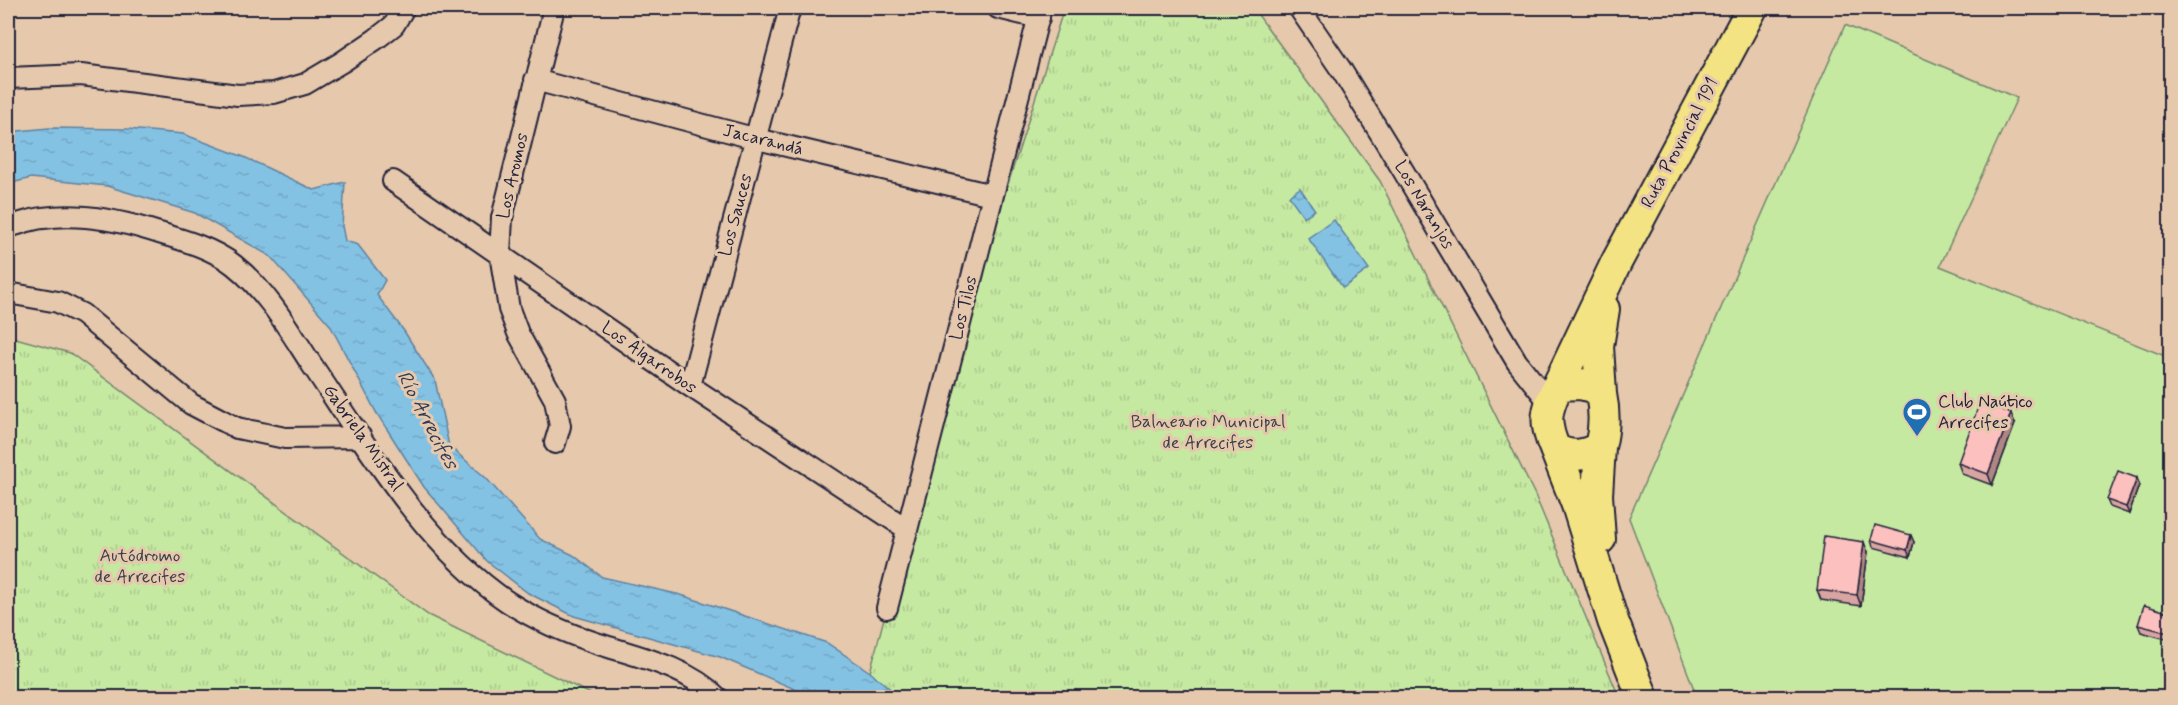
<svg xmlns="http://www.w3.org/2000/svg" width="2178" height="705" font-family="Mynerve,sans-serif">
<defs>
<pattern id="park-tufts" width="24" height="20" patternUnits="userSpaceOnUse" patternTransform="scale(1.5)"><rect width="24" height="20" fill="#c6e9a2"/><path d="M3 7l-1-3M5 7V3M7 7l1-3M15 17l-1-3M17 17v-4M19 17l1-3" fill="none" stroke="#aac88c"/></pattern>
<pattern id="water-ripples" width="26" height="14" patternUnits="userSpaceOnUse" patternTransform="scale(1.5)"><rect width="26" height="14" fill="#84c2e4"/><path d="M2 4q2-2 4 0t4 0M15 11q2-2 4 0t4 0" fill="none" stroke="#72a6c4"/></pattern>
</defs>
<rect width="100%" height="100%" fill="#e6c8ac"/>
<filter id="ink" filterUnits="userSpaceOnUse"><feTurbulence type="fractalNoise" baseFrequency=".0167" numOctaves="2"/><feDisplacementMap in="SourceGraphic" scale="12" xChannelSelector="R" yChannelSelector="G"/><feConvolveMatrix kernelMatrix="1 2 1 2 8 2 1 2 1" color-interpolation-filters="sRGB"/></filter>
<g filter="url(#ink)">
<path fill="#c6e9a2" stroke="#74866e" stroke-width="1.5" d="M 1845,25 L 2017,98 L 1940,266 L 2170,358 L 2170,697 L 1697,697 L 1629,518 Z"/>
<path fill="url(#park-tufts)" stroke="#74866e" stroke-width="1.5" d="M 1064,8 L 1253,8 L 1380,181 L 1535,495 L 1619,697 L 874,698 L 870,672 L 947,376 Z
M 8,336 L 70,353 L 428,615 L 597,697 L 8,697 Z"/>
<path fill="url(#water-ripples)" stroke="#5d82a0" stroke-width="1.5" d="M 49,128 L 127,129 L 183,134 L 244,157 L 314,190 L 345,182 L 342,226 L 345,241 L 358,245 L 385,280 L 377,295 L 404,331 L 435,380 L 449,446 L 486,478 L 540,539 L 573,555 L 602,577 L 681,595 L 827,643 L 870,672 L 900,697 L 813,697 L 720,657 L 574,616 L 528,593 L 487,561 L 424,487 L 376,412 L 330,325 L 270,256 L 195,213 L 107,186 L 31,178 L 8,184 L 8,132 Z
M 1300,188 L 1315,210 L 1304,217 L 1289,196 Z
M 1334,220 L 1369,269 L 1343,288 L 1308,238 Z"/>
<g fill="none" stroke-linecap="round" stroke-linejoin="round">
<g stroke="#22223b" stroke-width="24">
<path id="minor" d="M 554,8 L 502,218 L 500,254 L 509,309 L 518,333 L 555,400 L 560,426 L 555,443
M 998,8 L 1039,18
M 1299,8 L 1342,71 L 1401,167 L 1517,362 L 1549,402
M 8,78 L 81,75 L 238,95 L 274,93 L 305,84 L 342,62 L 376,39 L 394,25 L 404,8
M 535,80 L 757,139 L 992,195
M 393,181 L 690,386 L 907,529
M 8,227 C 19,224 31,219 43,218 C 78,213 112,219 146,229 C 175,238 210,246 234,265 C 267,291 289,330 312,365 C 366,445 426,547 508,602 C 536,620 568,634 599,644 C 640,657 687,667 718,698
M 8,293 L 58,302 L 82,314 L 191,404 L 237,428 L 285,438 L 361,437
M 690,386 L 790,8
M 887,608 L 1041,8"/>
</g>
<g stroke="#22223b" stroke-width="34">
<path id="primary" d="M 1581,384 L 1592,387 L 1601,394 C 1605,413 1605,428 1600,447 C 1584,456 1572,458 1555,449 C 1543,422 1546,410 1558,385 Z
M 1558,385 L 1616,263 L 1752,8
M 1601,394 L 1598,346 L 1604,309
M 1555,449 L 1577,505 L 1613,621 L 1643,698
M 1600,539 L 1597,495 L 1600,447"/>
</g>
<use href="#minor" stroke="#e6c8ac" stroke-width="20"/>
<use href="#primary" stroke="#f4e382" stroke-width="30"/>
</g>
<path fill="#d9a5a3" stroke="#22223b" stroke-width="1.5" d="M 2015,424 L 1992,485 L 1962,474 L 1958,463 Z
M 2137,478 L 2139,485 L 2129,514 L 2110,507 L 2107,500 Z
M 1871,540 L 1914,542 L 1910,557 L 1873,547 Z
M 1868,552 L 1861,606 L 1821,600 L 1817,590 Z
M 2170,613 L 2170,640 L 2141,632 L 2138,625 Z"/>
<path fill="#b08685" stroke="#22223b" stroke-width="1.5" d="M 2011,413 L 2015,424 L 1992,485 L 1988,474 Z
M 2137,478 L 2139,485 L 2129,514 L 2126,507 Z
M 1911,535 L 1914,542 L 1910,557 L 1907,550 Z
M 1864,542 L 1868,552 L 1861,606 L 1857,595 Z"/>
<path fill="#fcc0be" stroke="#22223b" stroke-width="1.5" d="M 1980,402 L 2011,413 L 1988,474 L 1958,463 Z
M 2118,471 L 2137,478 L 2126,507 L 2107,500 Z
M 1875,525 L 1911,535 L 1907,550 L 1871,540 Z
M 1824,536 L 1864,542 L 1857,595 L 1817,590 Z
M 2144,605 L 2170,613 L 2170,629 L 2169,633 L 2138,625 Z"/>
</g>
<defs>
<g id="stadium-pin" transform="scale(1.5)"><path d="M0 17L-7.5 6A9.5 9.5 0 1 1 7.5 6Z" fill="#1f6fb2" stroke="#e6c8ac"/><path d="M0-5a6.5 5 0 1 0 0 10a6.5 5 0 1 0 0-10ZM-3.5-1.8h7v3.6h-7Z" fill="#fff"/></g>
</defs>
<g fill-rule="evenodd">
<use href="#stadium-pin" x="1917" y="412"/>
</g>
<g text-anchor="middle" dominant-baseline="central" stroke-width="6" stroke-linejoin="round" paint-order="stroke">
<g font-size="18" fill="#22223b" stroke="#e6c8ac">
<text transform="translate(763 140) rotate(14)">Jacarandá</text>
<text transform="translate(1680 143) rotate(-62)">Ruta Provincial 191</text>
<text transform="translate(513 176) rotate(-77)">Los Aromos</text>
<text transform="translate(1424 205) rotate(59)">Los Naranjos</text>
<text transform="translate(736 215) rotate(-75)">Los Sauces</text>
<text transform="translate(964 308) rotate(-76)">Los Tilos</text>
<text transform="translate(649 358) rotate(35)">Los Algarrobos</text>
<text transform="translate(363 438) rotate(55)">Gabriela Mistral</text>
</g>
<g font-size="18" fill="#22223b" stroke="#e6c8ac" text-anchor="start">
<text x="1938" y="402">Club Naútico<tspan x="1938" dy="21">Arrecifes</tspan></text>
</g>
<g font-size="18" fill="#3b404a" stroke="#e6c8ac">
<text x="1208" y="422">Balneario Municipal<tspan x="1208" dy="21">de Arrecifes</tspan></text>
<text x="140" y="556">Autódromo<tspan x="140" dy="21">de Arrecifes</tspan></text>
</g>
<g font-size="20" font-style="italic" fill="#313a54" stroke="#e6c8ac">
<text transform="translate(427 420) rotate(62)">Río Arrecifes</text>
</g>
</g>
<rect width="2178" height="705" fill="none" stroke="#e6c8ac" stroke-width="30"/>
<rect x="15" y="15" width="2148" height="675" fill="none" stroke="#22223b" stroke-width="2" filter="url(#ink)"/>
</svg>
